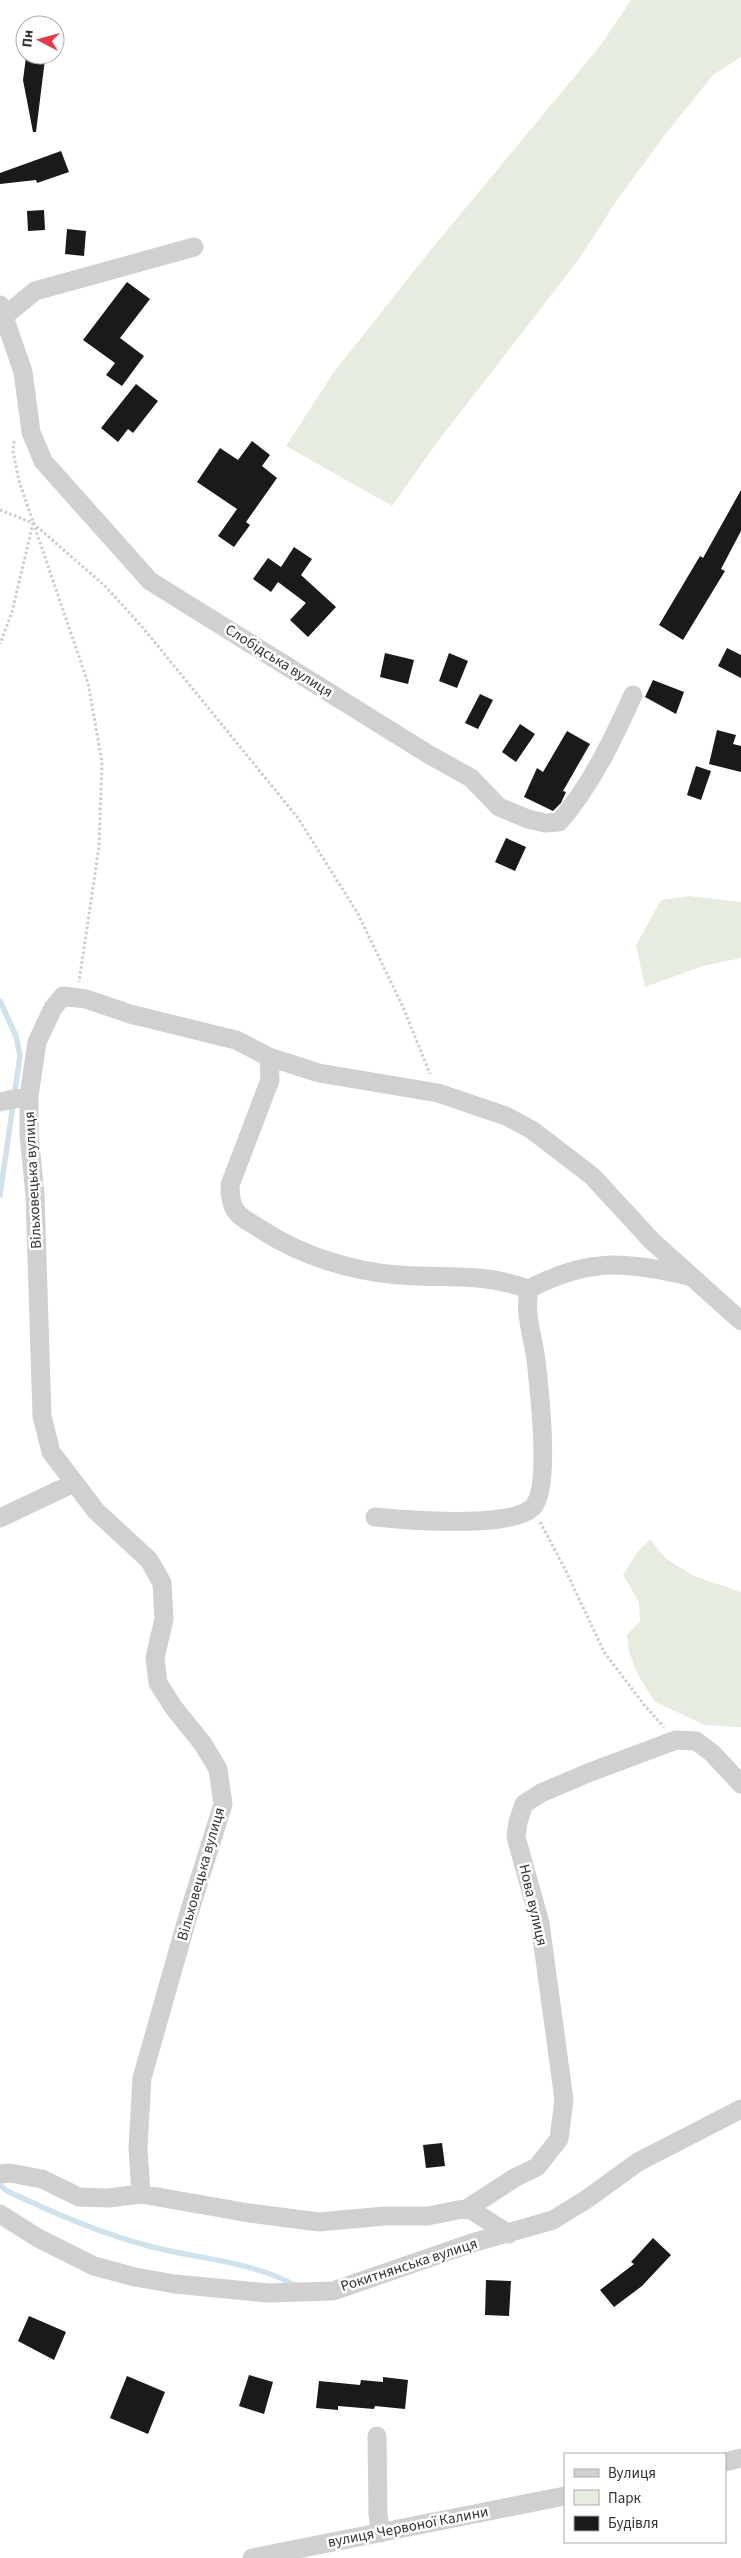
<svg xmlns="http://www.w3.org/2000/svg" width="741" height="2558" font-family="'Source Sans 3',sans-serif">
<rect width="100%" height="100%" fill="#fff"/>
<path fill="#e6ecdf" d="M 631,0 L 741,0 L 741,57 L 713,75 L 664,136 L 617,200 L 579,259 L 435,445 L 392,506 L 286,446 L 334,372 L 429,252 L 600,46 Z
M 689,896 L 741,902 L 741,958 L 703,966 L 645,987 L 636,945 L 661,900 Z
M 650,1539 L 665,1558 L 694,1576 L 741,1592 L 741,1727 L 705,1725 L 655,1702 L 638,1675 L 629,1652 L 627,1635 L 640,1621 L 639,1602 L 623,1575 L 638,1551 Z"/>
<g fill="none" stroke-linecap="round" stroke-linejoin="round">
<path stroke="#cfe2ee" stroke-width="5.5" d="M 0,1001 L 16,1036 L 20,1056 L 0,1195
M 0,2185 L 7,2191 C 52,2212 97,2232 145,2245 C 195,2259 250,2260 296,2286"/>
</g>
<path fill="#1a1a1a" d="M 26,57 L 45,59 L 36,132 L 33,132 L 23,80 Z
M 61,151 L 69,172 L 37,183 L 36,180 L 0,184 L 0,173 Z
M 44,210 L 45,230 L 28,231 L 27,211 Z
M 67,229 L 86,231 L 84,256 L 65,254 Z
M 127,282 L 150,299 L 120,338 L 144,356 L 122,386 L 106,375 L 115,363 L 83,340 Z
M 136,384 L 158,401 L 133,433 L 128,429 L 118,442 L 101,428 Z
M 252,441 L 270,455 L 262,466 L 277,478 L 246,522 L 250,525 L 234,547 L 218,536 L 237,509 L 197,482 L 220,448 L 238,460 Z
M 741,490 L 741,531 L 721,569 L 725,571 L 683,640 L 659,625 L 700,556 L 703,558 Z
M 294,547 L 312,559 L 301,575 L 336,607 L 308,637 L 290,620 L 306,603 L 278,582 L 271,592 L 253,579 L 268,558 L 281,567 Z
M 727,648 L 741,655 L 741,678 L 718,666 Z
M 385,653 L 414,660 L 408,684 L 380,677 Z
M 449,653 L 468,661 L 457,688 L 439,681 Z
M 653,680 L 684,692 L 676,714 L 645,697 Z
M 480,694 L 493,700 L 478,729 L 465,723 Z
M 520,724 L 535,734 L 516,762 L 502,752 Z
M 717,730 L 736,735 L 733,744 L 741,746 L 741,772 L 709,764 Z
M 567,731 L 590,744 L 563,791 L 566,792 L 561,803 L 553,811 L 524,797 L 537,768 L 543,772 Z
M 696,766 L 711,771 L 701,800 L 687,795 Z
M 506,838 L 526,847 L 515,871 L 495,862 Z
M 442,2143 L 445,2166 L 426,2168 L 423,2145 Z
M 653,2238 L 671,2255 L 642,2286 L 614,2307 L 600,2290 L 634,2264 L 631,2262 Z
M 486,2280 L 511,2281 L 509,2316 L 485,2315 Z
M 29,2316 L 66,2332 L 54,2360 L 18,2341 Z
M 249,2375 L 273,2382 L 264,2414 L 239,2406 Z
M 127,2376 L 165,2392 L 148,2434 L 110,2418 Z
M 383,2377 L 408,2380 L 405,2409 L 375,2406 L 374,2409 L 338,2406 L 338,2410 L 316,2408 L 319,2381 L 360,2385 L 361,2380 L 383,2382 Z"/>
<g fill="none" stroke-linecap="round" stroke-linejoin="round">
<path stroke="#cdcdcd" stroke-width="3" stroke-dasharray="2.5 2.5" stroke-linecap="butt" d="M 14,441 L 13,451 L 19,481 L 88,683 L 102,762 L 99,847 L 79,982
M 0,510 L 33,523 L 12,612 L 0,644
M 33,523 L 106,587 L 144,629 L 298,818 L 358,914 L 403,1007 L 430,1074
M 540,1522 L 565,1569 L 604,1652 L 645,1706 L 664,1727"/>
<path stroke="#d0d0d0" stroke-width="19" d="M 0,305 L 23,372 L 31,432 L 43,461 L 150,581 L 428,754 L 471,778 L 499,807 L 528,819 L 545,823 L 559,822 C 590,788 614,737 633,695
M 0,320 L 35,291 L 194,247
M 269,1057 L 270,1080 L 230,1185 C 230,1215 239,1215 262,1230 C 302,1256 351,1271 398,1275 C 447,1279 480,1272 529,1289
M 0,1102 L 29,1096
M 375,1517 C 406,1520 511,1529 533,1507 C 551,1488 539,1387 536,1360 C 533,1336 524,1314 529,1289 C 587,1258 626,1261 688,1276
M 0,1518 L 74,1483
M 0,2174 L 10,2173 L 42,2179 L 79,2197 L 108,2198 L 141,2194 L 249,2213 L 319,2222 L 385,2216 L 428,2216 L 468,2208 L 516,2177 L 537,2167 L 559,2139 L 564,2100 L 540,1923 L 516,1837 L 518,1822 L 524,1804 L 541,1793 L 588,1773 L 676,1740 L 696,1741 L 712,1753 L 741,1784
M 141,2194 L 138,2147 L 142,2078 L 188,1916 L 223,1804 L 218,1769 L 203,1744 L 174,1708 L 158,1683 L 155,1658 L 164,1619 L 162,1583 L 149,1560 L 96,1511 L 51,1452 L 42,1416 L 35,1195 L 29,1134 L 29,1096 L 37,1042 L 53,1008 L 63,996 L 86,999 L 130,1014 L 236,1040 L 269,1057 L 319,1073 L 438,1093 L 506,1116 L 532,1130 L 592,1176 L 652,1241 L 741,1321
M 468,2208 L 509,2234
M 0,2214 L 38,2238 L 94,2266 L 135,2277 L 175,2284 L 268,2293 L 333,2291 L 472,2243 L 553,2220 L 587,2199 L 638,2162 L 741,2109
M 377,2436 L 378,2515 L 381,2533
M 725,2462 L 741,2458
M 252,2558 L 565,2496"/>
</g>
<g text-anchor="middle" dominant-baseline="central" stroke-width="5" stroke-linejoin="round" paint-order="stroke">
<g font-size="15" fill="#333" stroke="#fff">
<text transform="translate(279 661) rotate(32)">Слобідська вулиця</text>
<text transform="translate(33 1180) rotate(-93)">Вільховецька вулиця</text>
<text transform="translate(201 1874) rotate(-74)">Вільховецька вулиця</text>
<text transform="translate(533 1905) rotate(77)">Нова вулиця</text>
<text transform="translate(409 2265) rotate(-18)">Рокитнянська вулиця</text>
<text transform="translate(408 2527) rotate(-11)">вулиця Червоної Калини</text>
</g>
</g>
<rect x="564" y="2453" width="162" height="90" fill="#ffffff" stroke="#adadad"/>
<rect x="574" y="2469" width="25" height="8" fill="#d0d0d0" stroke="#adadad"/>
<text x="608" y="2478" font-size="15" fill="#333333">Вулиця</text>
<rect x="574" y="2490" width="25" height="15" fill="#e6ecdf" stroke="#adadad"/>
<text x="608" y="2503" font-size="15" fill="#333333">Парк</text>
<rect x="574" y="2516" width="25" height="15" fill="#1a1a1a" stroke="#adadad"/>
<text x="608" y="2528" font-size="15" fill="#333333">Будівля</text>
<g transform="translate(40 40) rotate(276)"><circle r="24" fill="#ffffff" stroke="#adadad"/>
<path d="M0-4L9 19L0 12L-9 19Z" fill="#e63946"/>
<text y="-8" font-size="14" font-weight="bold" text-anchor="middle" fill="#333333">Пн</text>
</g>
</svg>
